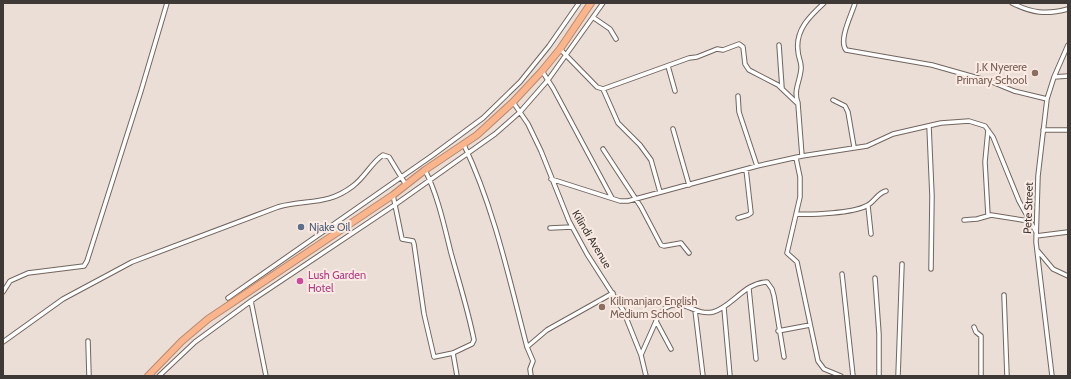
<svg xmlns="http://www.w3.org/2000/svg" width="1071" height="379" font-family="Cabin,sans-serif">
<rect width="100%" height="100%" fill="#ebded6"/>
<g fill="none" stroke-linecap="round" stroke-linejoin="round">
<g stroke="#71655f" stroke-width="5.5">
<path id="street" d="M 855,3 C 852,14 838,40 846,50 L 932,65 L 992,82 L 1014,91 L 1047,99
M 1012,3 C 1032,13 1046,15 1068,9
M 594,18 L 610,29 L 616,39
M 779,45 L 782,88
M 560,49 L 597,87 L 603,89 L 689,58 L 697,57 L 717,49 L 723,50 L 739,44 L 743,47 L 745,64 L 749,70 L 778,85 L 798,104 L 802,156
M 668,66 L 675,91
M 542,71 L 553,88 L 612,198
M 1054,77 L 1068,76
M 603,89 L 618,123 L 640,145 L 651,160 L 660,192
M 738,96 L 739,112 L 757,166
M 833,100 L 845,106 L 848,112 L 854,147
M 513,102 L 528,124 L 541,151 L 569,221 L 587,254 L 623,310 L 641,355 L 646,376
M 798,103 C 793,90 800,82 801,69 C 802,63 798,57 798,51 C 795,30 810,16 824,3
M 929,126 L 932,196 L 931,269
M 673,129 L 689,185
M 988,130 L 985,162 L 988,215
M 1043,130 L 1068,130
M 464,145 C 494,208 509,278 527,347 L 533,361 L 530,369 L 531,376
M 603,149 L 641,207 L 661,245 L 664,246 L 681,243 L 689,253
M 796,158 L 800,177 L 800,197 L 787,253 L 797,262 L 818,361 L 824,369 L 841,376
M 425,170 C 438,196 444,225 451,253 C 459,282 468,310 474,340 L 472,344 L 453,353 L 457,376
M 551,179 L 620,201 L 628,201 L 757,166 L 802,156 L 867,146 L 893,134 L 906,131 L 941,123 L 969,121 L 985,126 L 993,137 L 1019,201 L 1036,232
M 393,195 L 402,239 L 413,241 L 414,244 L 424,314 L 434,357 L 453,353
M 868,206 L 871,234
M 797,214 C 812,215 853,213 866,206 C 874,203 877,193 886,191
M 738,218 L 748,215 L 751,213 L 746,169
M 964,220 L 977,219 L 991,215 L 1029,221
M 550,228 L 572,227
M 1036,236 L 1068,232
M 1038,251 L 1053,269 L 1068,276
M 842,274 L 853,376
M 875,278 L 879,334 L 879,376
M 749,289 L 756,359
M 3,292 L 10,281 L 28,273 L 84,266 L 87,261 L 141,91 L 167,3
M 1004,295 L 1007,376
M 228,298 L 433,155 L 483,118 L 520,82 L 549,46 L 579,3
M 251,301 L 266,376
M 724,308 L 730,376
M 695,310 L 703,376
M 656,321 L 671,349
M 974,327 L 976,332 L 981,336 L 981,376
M 778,331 L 810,325
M 88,341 L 89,376
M 3,342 L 63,299 L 132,262 L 278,207 C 307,199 327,206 353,186 C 365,177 372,162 383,155 L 389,157 L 406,185
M 527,347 L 547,330 L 613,293
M 641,355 L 657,319 L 665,308 C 685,297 693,316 713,312 C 732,307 745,282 767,282 L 772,289 L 774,296 L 784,357
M 159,376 L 195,342 L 251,301 L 396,204 L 495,134 L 520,112 L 548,80 L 603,3
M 898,376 L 902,264
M 1052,376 L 1036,242 L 1038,176 L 1047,99 L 1054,77 L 1068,45"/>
</g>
<g stroke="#b88a6f" stroke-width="8">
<path id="highway" d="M 148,376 L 182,341 L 208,319 L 393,195 L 425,170 L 477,135 L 513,102 L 542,71 L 560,49 L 591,3"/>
</g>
<use href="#street" stroke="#fff" stroke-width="3.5"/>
<use href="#highway" stroke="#fab58d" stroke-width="6"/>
</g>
<g fill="#8d6e63" stroke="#f9ebe3" stroke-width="1.5">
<circle cx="1035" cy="73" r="4"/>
<circle cx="602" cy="307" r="4"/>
</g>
<circle fill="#5c6f8a" stroke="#f9ebe3" stroke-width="1.5" cx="301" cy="227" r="4"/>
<circle fill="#d1479c" stroke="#f9ebe3" stroke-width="1.5" cx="300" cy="281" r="4"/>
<g text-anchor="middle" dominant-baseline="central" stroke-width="4" stroke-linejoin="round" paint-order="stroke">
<g font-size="11" fill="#785e54" stroke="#f9ebe3" text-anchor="end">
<text x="1027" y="67">J.K Nyerere<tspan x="1027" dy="13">Primary School</tspan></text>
<text x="610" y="301" text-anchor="start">Kilimanjaro English<tspan x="610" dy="13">Medium School</tspan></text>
</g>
<g font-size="11" fill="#3e3936" stroke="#f9ebe3">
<text transform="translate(1028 208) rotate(-88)">Pete Street</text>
<text transform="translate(592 239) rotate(59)">Kilindi Avenue</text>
</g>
<g font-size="11" fill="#4e5e75" stroke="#f9ebe3" text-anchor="start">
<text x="309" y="227">Njake Oil</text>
</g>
<g font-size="11" fill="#b23c85" stroke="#f9ebe3" text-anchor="start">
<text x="308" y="275">Lush Garden<tspan x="308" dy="13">Hotel</tspan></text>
</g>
</g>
<rect width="1071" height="379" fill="none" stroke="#3e3936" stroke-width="8"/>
</svg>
